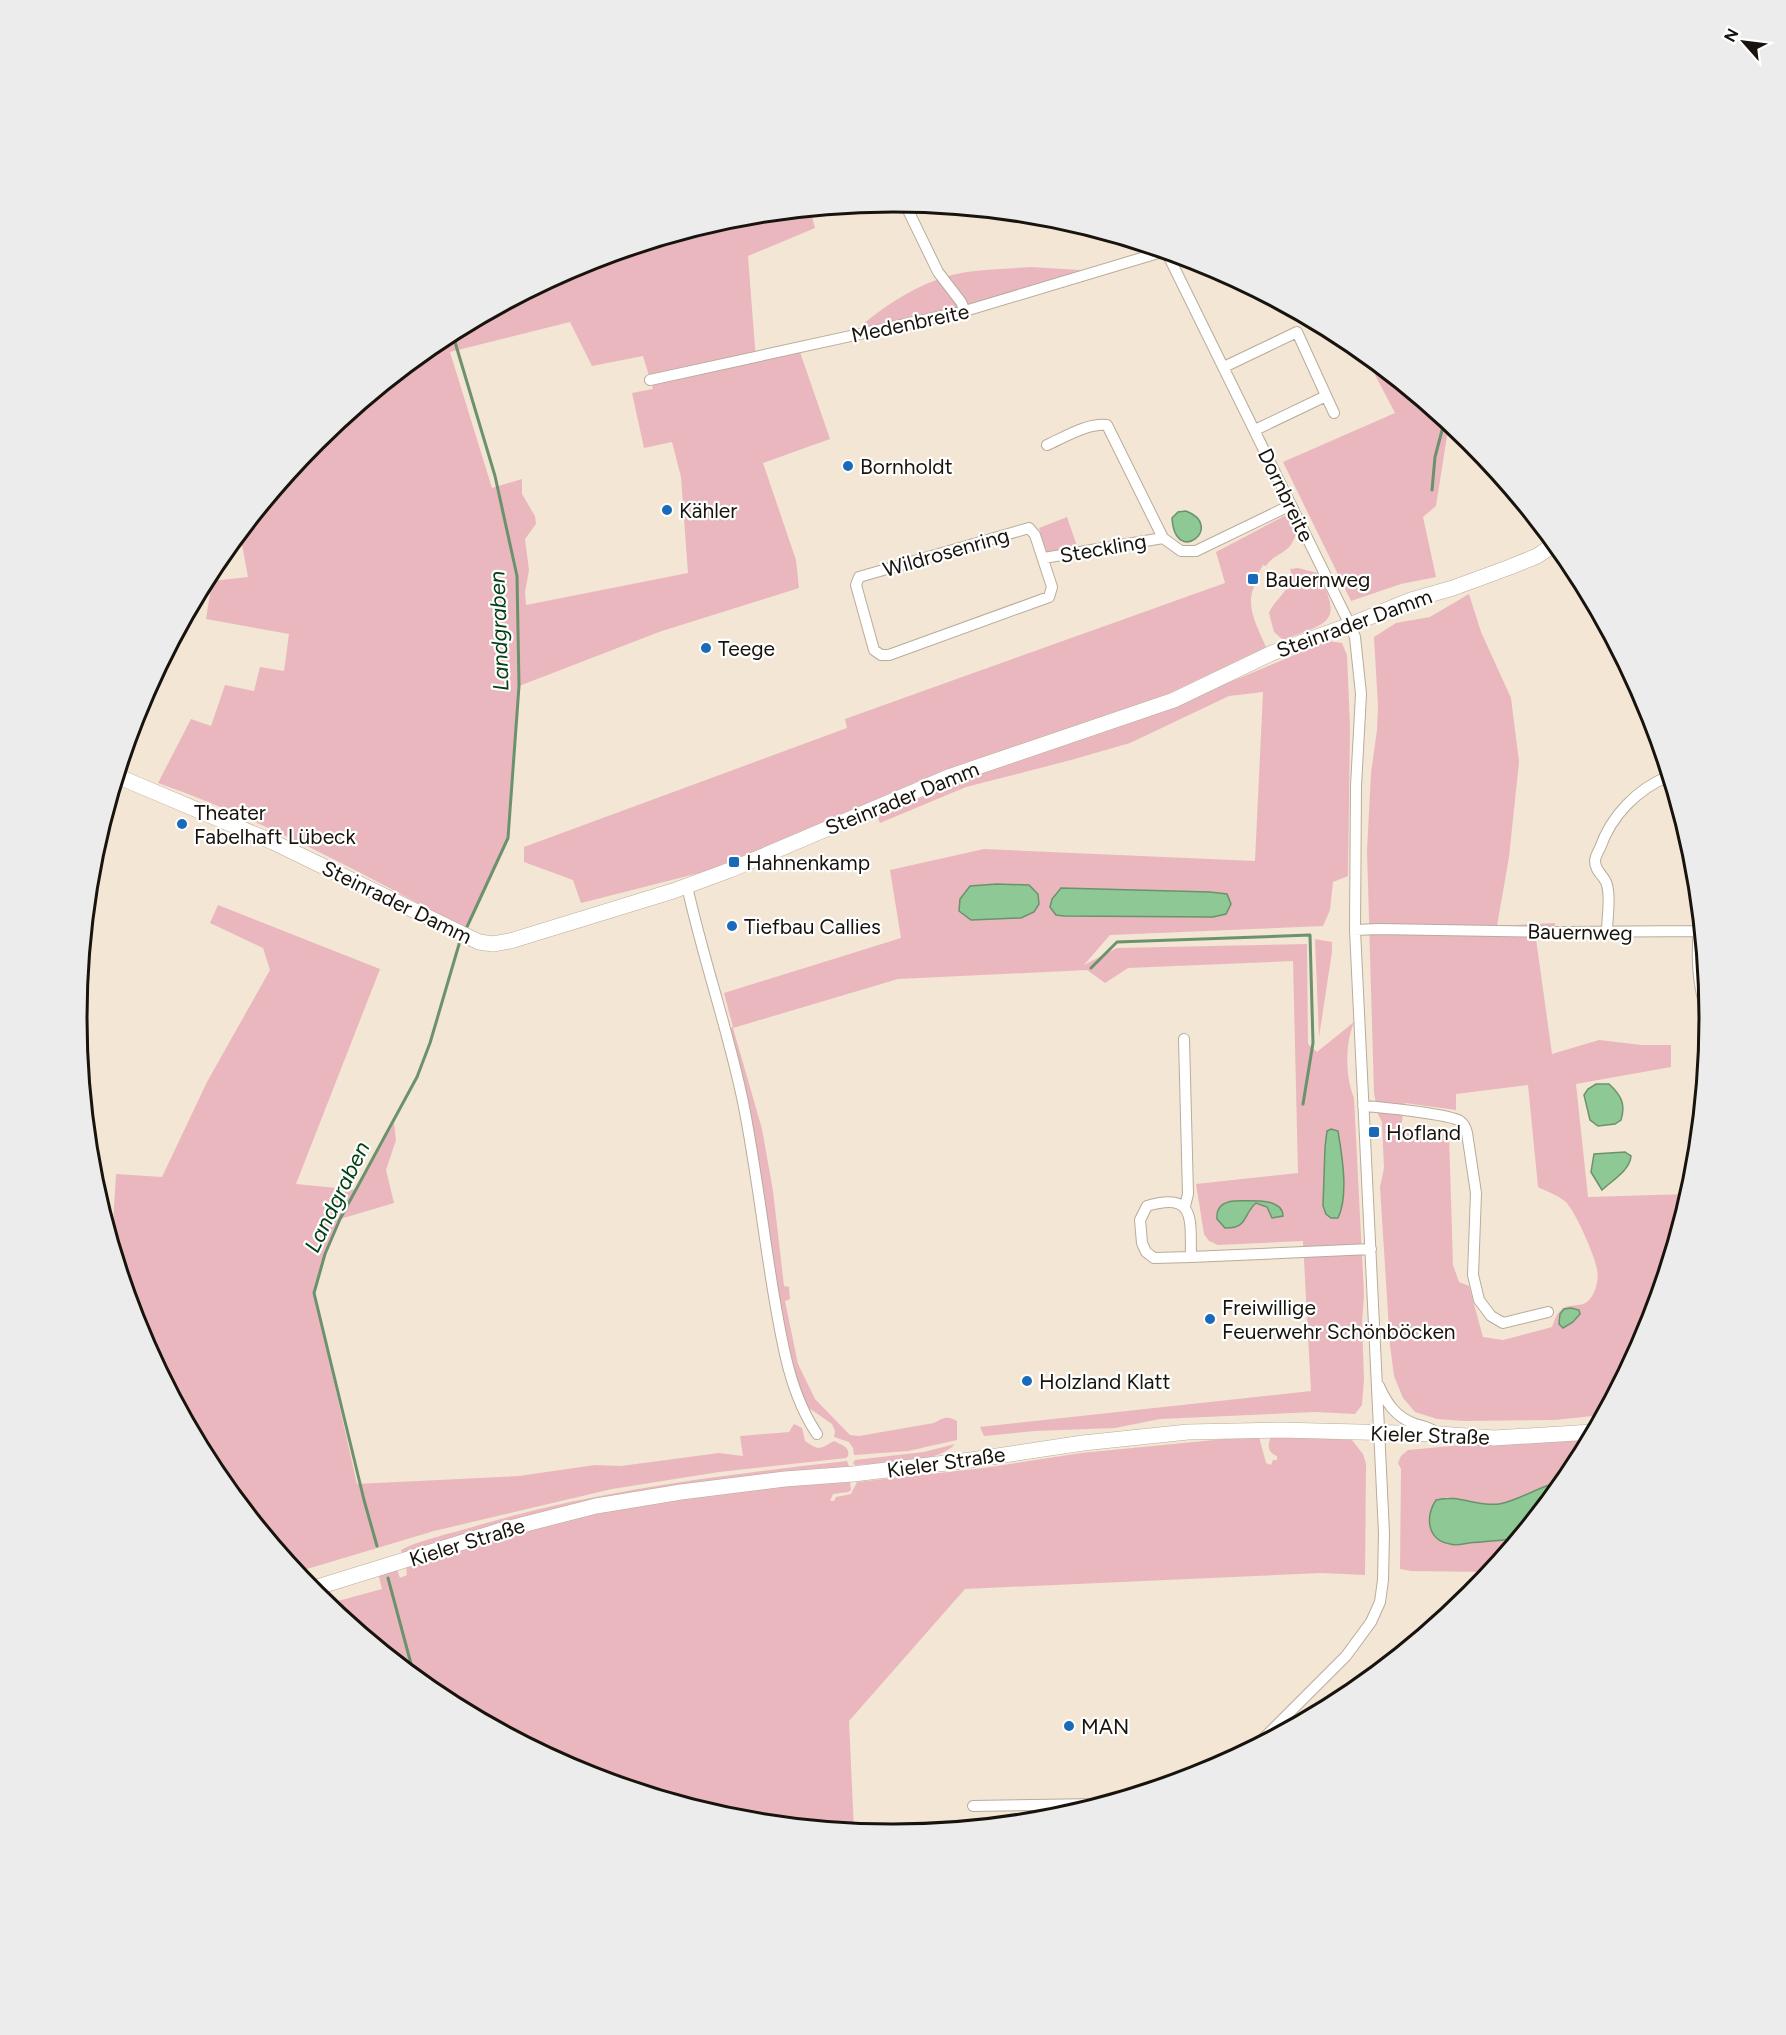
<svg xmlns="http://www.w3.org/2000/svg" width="1786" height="2035" font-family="Figtree,sans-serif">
<rect width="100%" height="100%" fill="#f3e6d4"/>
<path fill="#eab7be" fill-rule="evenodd" d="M 810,209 L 815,228 L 748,256 L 756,361 L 800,352 L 830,439 L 763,463 L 796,560 L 799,588 L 659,632 L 519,686 L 508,838 L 466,929 C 366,875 266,821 158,783 L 191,719 L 211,726 L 225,685 L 254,691 L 260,667 L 284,671 L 289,634 L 206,619 L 212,581 L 248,577 L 240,534 L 253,531 L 250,520 L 316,440 L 440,338 L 581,263 L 734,217 ZM 570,322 L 592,366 L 643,356 L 653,389 L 632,393 L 644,448 L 672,442 L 681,477 L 688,573 L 526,605 L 525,592 L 529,570 L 525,539 L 536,524 L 535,516 L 522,494 L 522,479 L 492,488 L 450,352 Z
M 1031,267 L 1080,270 L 1078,275 L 976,305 L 863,329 L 862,325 C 888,303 918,284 952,275 C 974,269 1007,269 1031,267 Z
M 1363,352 L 1449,423 L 1436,506 L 1423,517 L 1436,577 L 1401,584 L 1351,601 L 1283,462 L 1395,413 Z
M 1288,514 L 1297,532 C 1295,537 1293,542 1290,546 C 1282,555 1272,556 1266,566 L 1263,565 L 1252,585 L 1254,587 C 1245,607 1258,628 1266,647 L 1155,700 L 881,798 L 707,871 L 581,903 L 573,880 L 524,862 L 524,847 L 847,728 L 845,719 L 1225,583 L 1216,552 Z
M 1067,517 L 1078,549 L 1051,554 L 1046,551 L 1039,528 Z
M 1298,568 L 1318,573 C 1344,624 1329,622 1283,640 L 1274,632 L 1269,613 C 1274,599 1297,586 1290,569 Z
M 1469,594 L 1481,632 L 1511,698 L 1519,762 L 1509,857 L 1497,926 L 1555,923 L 1554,936 L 1536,939 L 1552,1054 L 1599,1040 L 1642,1045 L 1671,1045 L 1671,1067 L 1576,1084 L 1588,1197 L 1688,1194 L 1647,1330 L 1602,1415 L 1555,1420 L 1464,1421 L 1437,1419 L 1415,1412 L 1403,1398 L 1394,1376 L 1390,1345 L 1380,1187 L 1384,1168 L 1382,1122 L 1377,1112 L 1374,1092 L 1367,851 L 1371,773 L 1377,730 L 1378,706 L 1374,637 L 1396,623 L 1430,617 ZM 1528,1085 L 1538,1187 C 1547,1192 1564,1197 1569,1206 C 1578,1218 1594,1254 1597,1269 C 1599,1279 1596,1293 1589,1300 C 1581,1309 1567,1302 1560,1311 C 1556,1315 1554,1322 1552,1327 L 1503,1340 L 1483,1337 L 1469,1286 L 1459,1282 L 1453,1265 L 1449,1135 L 1401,1127 L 1405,1103 L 1456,1110 L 1456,1094 Z
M 1328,641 L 1342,643 L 1347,655 L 1350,727 L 1348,876 L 1333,882 L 1330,910 L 1323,926 L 1110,935 L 1084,965 L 1117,948 L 1307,944 L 1308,1044 L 1317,1052 L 1354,1022 C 1345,1045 1345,1075 1354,1098 L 1364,1295 L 1362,1323 L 1364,1379 L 1362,1405 L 1355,1414 L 1315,1412 L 1160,1419 L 1115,1428 L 1035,1431 L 984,1436 L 980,1427 L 1311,1391 L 1303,1241 L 1218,1245 L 1209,1241 L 1204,1234 L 1196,1184 L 1298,1173 L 1293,961 L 1128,968 L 1105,983 L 1087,970 L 898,979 L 733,1028 L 762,1129 L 773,1191 L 784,1286 L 789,1287 L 790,1299 L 785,1301 L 798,1364 L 815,1399 L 850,1435 L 859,1436 L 934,1423 C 943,1418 947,1415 957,1421 L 957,1440 L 908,1451 L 854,1455 L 853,1448 L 849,1442 L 834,1437 L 835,1431 L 832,1424 L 806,1406 L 787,1349 L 728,1029 L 733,1027 L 724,993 L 901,938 L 890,870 L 984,849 L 1255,861 L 1263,692 L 1229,696 L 1130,743 L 1071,760 L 966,787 L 880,823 L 876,813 L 924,790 L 1182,702 ZM 1061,888 L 1210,892 L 1227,894 Z
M 218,905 L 380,969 L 296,1184 L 357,1190 L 394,1123 L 396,1140 L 386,1170 L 394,1203 L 340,1219 L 325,1254 L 314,1293 L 357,1484 L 519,1476 L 595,1465 L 621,1466 L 719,1453 L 743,1456 L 740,1436 L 789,1432 L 794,1424 L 802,1428 L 805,1441 C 819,1451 820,1449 834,1441 C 841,1445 850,1446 848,1456 L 846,1458 L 719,1472 L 612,1489 L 434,1531 L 297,1572 L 214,1471 L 139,1330 L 112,1241 L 116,1174 L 162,1177 L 207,1082 L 270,970 L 263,948 L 210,923 Z
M 1315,939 L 1332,942 L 1332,952 L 1319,1037 Z
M 1274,1436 L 1352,1440 L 1363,1454 L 1366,1464 L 1365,1575 L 1321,1573 L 965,1589 L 849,1721 L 854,1830 L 733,1818 L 580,1772 L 439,1696 L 327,1604 L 382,1589 L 378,1573 L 396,1567 L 400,1578 L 407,1575 L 406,1567 C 436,1557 466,1545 497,1537 C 611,1505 731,1487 850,1482 L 851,1490 L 848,1492 L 833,1494 L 830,1501 L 834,1501 L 836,1497 L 851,1494 L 857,1482 L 984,1468 L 1081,1453 L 1245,1437 L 1259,1437 L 1266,1463 L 1271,1465 L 1273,1460 L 1277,1460 L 1277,1456 C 1268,1453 1267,1445 1271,1437 Z
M 1590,1438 L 1572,1471 L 1559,1487 C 1537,1483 1520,1500 1499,1504 C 1483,1506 1463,1500 1446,1497 L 1432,1532 L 1436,1538 L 1450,1545 L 1516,1539 L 1489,1572 L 1411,1571 L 1400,1569 L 1401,1469 L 1398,1463 L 1401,1456 L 1408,1450 L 1472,1444 Z
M 955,1444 C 938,1464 881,1463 855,1465 L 853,1463 L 855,1460 L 924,1452 Z
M 847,1461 L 849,1466 L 848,1467 L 782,1473 L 402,1553 L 401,1550 C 419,1540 457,1532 479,1525 C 599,1490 723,1475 847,1461 Z"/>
<path fill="#8ec894" stroke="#6b926c" stroke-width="1.5" d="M 1186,511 C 1226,526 1175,568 1172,518 L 1178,512 Z
M 997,884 L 1029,885 L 1038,894 L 1039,904 L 1034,912 L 1021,918 L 971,920 L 959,911 L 960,899 L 970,886 Z
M 1061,888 L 1210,892 L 1227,894 L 1231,904 L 1226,914 L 1213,917 L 1064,916 L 1056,915 L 1050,907 L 1052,899 Z
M 1596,1084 L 1609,1084 C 1621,1095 1626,1104 1621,1120 L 1615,1124 L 1598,1126 L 1590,1120 L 1584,1095 L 1588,1089 Z
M 1331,1129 L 1338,1131 C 1342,1155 1349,1195 1338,1218 L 1331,1218 L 1326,1214 L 1323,1206 L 1325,1147 L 1327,1131 Z
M 1625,1152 L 1631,1156 C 1630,1170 1613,1180 1602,1190 L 1591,1172 L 1594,1154 Z
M 1234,1201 C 1248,1201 1283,1197 1283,1216 L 1272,1218 L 1267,1207 L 1256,1203 C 1243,1214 1248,1229 1225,1228 L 1217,1219 C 1216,1207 1223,1202 1234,1201 Z
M 1571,1308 L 1579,1310 L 1580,1314 L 1573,1322 L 1563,1328 L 1559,1324 L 1560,1314 L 1564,1309 Z
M 1549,1485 L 1559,1487 L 1516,1539 C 1500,1540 1484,1542 1469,1543 C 1463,1544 1455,1546 1450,1544 C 1427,1540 1425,1517 1436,1500 C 1457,1494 1478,1507 1499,1504 C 1513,1502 1534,1490 1549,1485 Z"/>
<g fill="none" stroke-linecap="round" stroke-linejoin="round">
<path stroke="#6b926c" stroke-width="3" d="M 452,332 L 495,476 L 517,576 L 519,686 L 508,838 L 466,929
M 1432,490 L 1435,457 L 1445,419
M 1091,968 L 1117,942 L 1310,935 L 1313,1043 L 1303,1104
M 377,1546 L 364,1500 L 314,1293 L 325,1254 L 340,1219 L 417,1077 L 430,1043 L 460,941
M 388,1578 L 414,1675"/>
<g stroke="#b8ac9b" stroke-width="12">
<path id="street" d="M 904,202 L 938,272 L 961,302 L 965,311
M 1166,251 L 1350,625 L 1355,637 L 1361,694 L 1356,786 L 1355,930 L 1384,1533 L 1383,1580 L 1380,1602 L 1371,1622 L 1346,1656 L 1260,1742
M 1224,367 L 1297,332 L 1334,413
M 650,380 L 965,311 L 1165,251
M 1255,430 L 1326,396
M 1047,445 C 1065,437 1087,423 1107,425 L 1163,538 L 1181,551 L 1196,551 L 1291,505
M 1029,528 L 1035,535 L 1052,587 L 1049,597 L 889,655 L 881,655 L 874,650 L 856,585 L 859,577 Z
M 1044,558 L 1163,538
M 687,886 C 703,959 728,1029 743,1102 C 756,1166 763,1231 774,1296 C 782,1343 790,1394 817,1434
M 1700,916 C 1696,950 1696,986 1709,1017
M 1355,930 L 1379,929 L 1560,932 L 1698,931
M 1607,932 C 1607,917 1611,899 1607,885 C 1605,876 1595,872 1595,861 C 1595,857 1598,852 1600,848 C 1611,816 1637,789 1669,776
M 1184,1039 L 1188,1194 L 1185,1206
M 1363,1106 C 1380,1107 1449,1114 1460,1121 C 1464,1124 1466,1128 1467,1133 L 1476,1193 L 1473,1275 L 1479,1300 L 1491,1316 L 1503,1323 L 1548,1312
M 1191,1257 L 1154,1258 L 1146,1252 L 1142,1243 L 1140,1220 L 1147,1206 C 1197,1191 1190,1221 1191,1257 L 1371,1249
M 1379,1386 C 1387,1404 1396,1417 1415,1424 C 1422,1426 1428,1427 1434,1431
M 973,1806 L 1100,1804"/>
</g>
<g stroke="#b8ac9b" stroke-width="16">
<path id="secondary" d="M 117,776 L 273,842 L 479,942 L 493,944 L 510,941 L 673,891 L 730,870 L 951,776 L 1174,700 L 1272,653 L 1350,625 L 1411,600 L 1453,588 L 1510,567 L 1537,556 L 1555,544
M 311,1589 L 502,1530 L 596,1506 L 681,1492 L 785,1479 L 853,1474 L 971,1460 L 1083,1443 L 1188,1432 L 1279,1430 L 1439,1434 L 1494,1438 L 1593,1432"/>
</g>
<use href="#street" stroke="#fff" stroke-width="10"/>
<use href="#secondary" stroke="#fff" stroke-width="15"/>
</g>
<g fill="#196bb9" stroke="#fff" stroke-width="2">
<circle cx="848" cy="466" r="6"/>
<circle cx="667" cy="510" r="6"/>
<rect x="1247" y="573" width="12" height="12" rx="3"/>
<circle cx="706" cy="648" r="6"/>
<circle cx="182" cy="824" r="6"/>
<rect x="728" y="856" width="12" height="12" rx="3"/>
<circle cx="732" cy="926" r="6"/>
<rect x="1368" y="1126" width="12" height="12" rx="3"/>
<circle cx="1210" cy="1319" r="6"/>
<circle cx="1027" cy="1381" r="6"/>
<circle cx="1069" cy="1726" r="6"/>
</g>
<g text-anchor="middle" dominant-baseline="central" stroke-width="4.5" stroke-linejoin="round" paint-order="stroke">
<g font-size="21" fill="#18140d" stroke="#fff">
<text transform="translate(910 323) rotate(-12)">Medenbreite</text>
<text transform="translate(1286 495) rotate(64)">Dornbreite</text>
<text transform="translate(1103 548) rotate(-10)">Steckling</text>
<text transform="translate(946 552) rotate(-16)">Wildrosenring</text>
<text transform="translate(1354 623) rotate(-20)">Steinrader Damm</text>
<text transform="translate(902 798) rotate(-22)">Steinrader Damm</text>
<text transform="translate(397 902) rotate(26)">Steinrader Damm</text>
<text transform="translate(1580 932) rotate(1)">Bauernweg</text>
<text transform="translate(1430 1435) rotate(2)">Kieler Straße</text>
<text transform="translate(946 1462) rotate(-8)">Kieler Straße</text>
<text transform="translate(467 1542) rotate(-17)">Kieler Straße</text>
</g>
<g font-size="21" fill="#18140d" stroke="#fff" text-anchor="start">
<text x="860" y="466">Bornholdt</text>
<text x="679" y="510">Kähler</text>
<text x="1265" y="579">Bauernweg</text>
<text x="718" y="648">Teege</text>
<text x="194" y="812">Theater<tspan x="194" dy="24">Fabelhaft Lübeck</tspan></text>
<text x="746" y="862">Hahnenkamp</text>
<text x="744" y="926">Tiefbau Callies</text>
<text x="1386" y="1132">Hofland</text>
<text x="1222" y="1307">Freiwillige<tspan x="1222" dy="24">Feuerwehr Schönböcken</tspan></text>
<text x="1039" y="1381">Holzland Klatt</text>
<text x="1081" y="1726">MAN</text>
</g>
<g font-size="22" font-style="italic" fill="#004213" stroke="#fff">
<text transform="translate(499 631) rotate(-92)">Landgraben</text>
<text transform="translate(337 1197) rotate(-64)">Landgraben</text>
</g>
</g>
<path d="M0 0H1786V2035H0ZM87 1018a806 806 0 1 1 1612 0a806 806 0 1 1-1612 0Z" fill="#edecec" fill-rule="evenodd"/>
<path fill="none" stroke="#18140d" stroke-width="3" d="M87 1018a806 806 0 1 1 1612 0a806 806 0 1 1-1612 0Z"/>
<g transform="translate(1744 42) rotate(298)" stroke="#ffffff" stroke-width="4.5" paint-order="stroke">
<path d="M0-4.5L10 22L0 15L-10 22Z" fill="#18140d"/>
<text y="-9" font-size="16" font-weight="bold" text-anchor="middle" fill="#18140d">N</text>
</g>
</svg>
